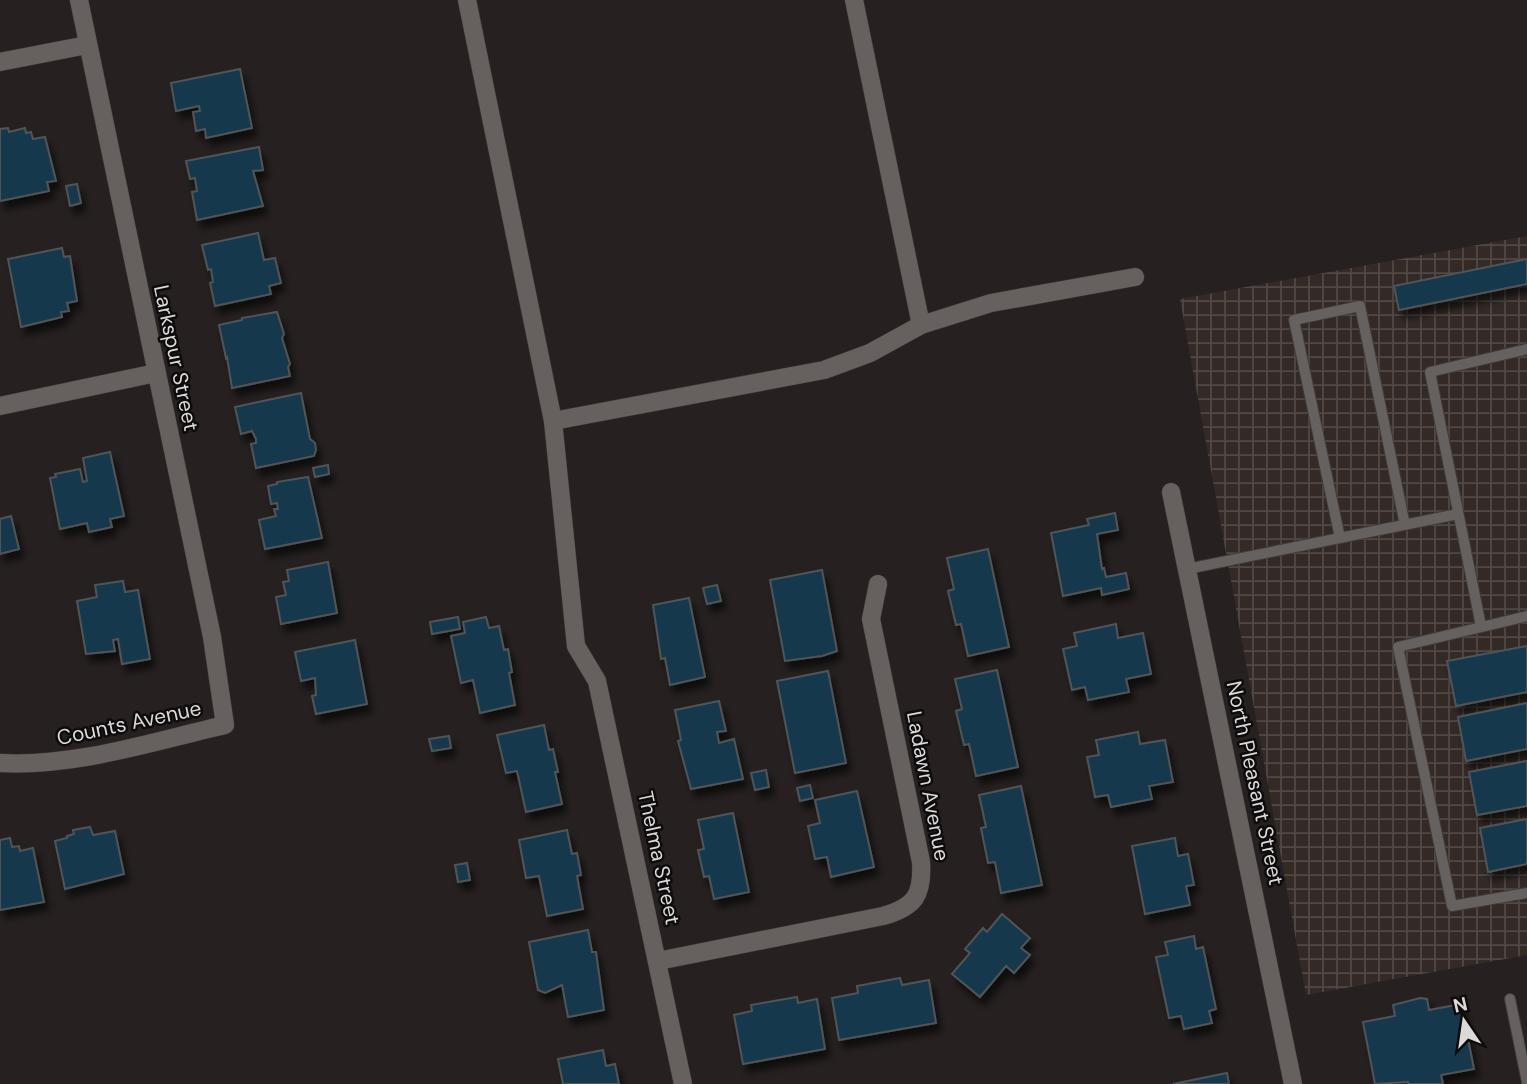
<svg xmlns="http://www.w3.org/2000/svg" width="1527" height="1084" font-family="'DM Sans',sans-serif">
<defs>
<pattern id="industrial-grid" width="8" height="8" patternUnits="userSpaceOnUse" patternTransform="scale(1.75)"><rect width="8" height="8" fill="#332a26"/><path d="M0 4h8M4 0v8" fill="none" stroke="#504845"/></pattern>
<filter id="shadow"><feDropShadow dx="4.5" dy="8" stdDeviation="3.5" flood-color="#0009"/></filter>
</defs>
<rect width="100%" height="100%" fill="#262120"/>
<path fill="url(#industrial-grid)" d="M 1527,236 L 1527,955 L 1306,995 L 1180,299 Z"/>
<path fill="#16384d" stroke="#505457" stroke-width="2" filter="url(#shadow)" d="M 240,69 L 252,128 L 206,138 L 205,129 L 196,131 L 193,112 L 200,111 L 199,106 L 176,111 L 171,83 Z
M 8,128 L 9,132 L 25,128 L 26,133 L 31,132 L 33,139 L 45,137 L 56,181 L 47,182 L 49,191 L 0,201 L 0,129 Z
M 259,147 L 263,170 L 253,171 L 263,206 L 197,220 L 192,192 L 197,191 L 195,178 L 190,179 L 186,161 Z
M 77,184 L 81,203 L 70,206 L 66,186 Z
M 258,233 L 264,260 L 275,258 L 281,283 L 269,286 L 271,294 L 215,306 L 210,283 L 213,282 L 211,269 L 208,270 L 202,245 Z
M 62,248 L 64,257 L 70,256 L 77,301 L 67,303 L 69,311 L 61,312 L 62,317 L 21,327 L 8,259 Z
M 1527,259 L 1527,284 L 1399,310 L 1394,286 Z
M 277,312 L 284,334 L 282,338 L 290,364 L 288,367 L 290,376 L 232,388 L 227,357 L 226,358 L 219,325 L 242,320 L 242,318 Z
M 301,393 L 310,439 L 315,443 L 316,450 L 314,456 L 256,468 L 251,444 L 256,443 L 256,439 L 252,431 L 241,434 L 235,407 Z
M 110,452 L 124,516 L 110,519 L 112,527 L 89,532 L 87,523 L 60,529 L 50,478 L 56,477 L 55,474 L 80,469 L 83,482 L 87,481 L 83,458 Z
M 328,465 L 329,474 L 315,477 L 313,468 Z
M 308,477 L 322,538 L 265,549 L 259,520 L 276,516 L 274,509 L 278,509 L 277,503 L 271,504 L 268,486 L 277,484 L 277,482 Z
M 1115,513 L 1118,530 L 1097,534 L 1102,569 L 1104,568 L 1106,577 L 1126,573 L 1129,589 L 1102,595 L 1101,588 L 1063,596 L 1051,533 L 1089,525 L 1087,519 Z
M 11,516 L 19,549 L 0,554 L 0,519 Z
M 988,549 L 1009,647 L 968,656 L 961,624 L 956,625 L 948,591 L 954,589 L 947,558 Z
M 328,562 L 337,613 L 281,624 L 276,597 L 286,595 L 283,582 L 289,581 L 287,570 Z
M 822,570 L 837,651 L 822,656 L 785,661 L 770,580 Z
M 123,581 L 125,592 L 138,590 L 150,659 L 122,664 L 118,639 L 113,640 L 115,651 L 86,654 L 77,601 L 97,597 L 95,585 Z
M 717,585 L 721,601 L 707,604 L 703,588 Z
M 689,598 L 705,677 L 670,685 L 665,658 L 661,659 L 653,605 Z
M 458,617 L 460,629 L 432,634 L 430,622 Z
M 486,617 L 489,628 L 499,626 L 504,650 L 508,649 L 512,672 L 509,673 L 515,705 L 480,713 L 473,680 L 461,683 L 451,636 L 465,633 L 463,622 Z
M 1116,624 L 1118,638 L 1143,633 L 1151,674 L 1126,679 L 1129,692 L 1088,700 L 1085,687 L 1072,690 L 1063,649 L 1077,646 L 1074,633 Z
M 355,640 L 367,704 L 316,714 L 312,696 L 316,695 L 315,678 L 301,681 L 295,652 Z
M 1527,646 L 1527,692 L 1456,706 L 1447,661 Z
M 997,670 L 1018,767 L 976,776 L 969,744 L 964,745 L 956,711 L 962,709 L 955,679 Z
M 828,671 L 846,763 L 795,773 L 777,681 Z
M 719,701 L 726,731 L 717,732 L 719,743 L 734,739 L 743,779 L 691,789 L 678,741 L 681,740 L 675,710 Z
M 1527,703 L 1527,749 L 1466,761 L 1458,717 Z
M 544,725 L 549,750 L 553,749 L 558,772 L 555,772 L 562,804 L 526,812 L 517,771 L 506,773 L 497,735 Z
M 1138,732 L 1140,744 L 1165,740 L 1173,782 L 1149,786 L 1152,799 L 1111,807 L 1108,795 L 1095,797 L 1087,757 L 1099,755 L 1096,740 Z
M 449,736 L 451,748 L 432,751 L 429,739 Z
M 1527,761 L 1527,806 L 1477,815 L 1469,772 Z
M 766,770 L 769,787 L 755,790 L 751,773 Z
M 810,785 L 813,798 L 800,801 L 797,788 Z
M 1021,786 L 1042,885 L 1001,893 L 995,862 L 988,863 L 981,828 L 986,827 L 979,795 Z
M 857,791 L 874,867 L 831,877 L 827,857 L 815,859 L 808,826 L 820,823 L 815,800 Z
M 733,813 L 749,892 L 714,899 L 709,876 L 704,877 L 698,850 L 704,849 L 698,820 Z
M 1527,819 L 1527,864 L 1488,872 L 1480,828 Z
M 90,827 L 93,835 L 115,831 L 124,874 L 65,889 L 55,841 L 67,838 L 67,836 L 74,834 L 73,830 Z
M 567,830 L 572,854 L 577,853 L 581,875 L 577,876 L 583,909 L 547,916 L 539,876 L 526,878 L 519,840 Z
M 10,838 L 12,847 L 19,846 L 20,851 L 33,848 L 44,902 L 0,910 L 0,840 Z
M 1175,838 L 1178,856 L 1188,854 L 1194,885 L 1186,886 L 1190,905 L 1145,914 L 1132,846 Z
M 467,863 L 470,880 L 458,882 L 455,865 Z
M 1002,914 L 1030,938 L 1021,948 L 1030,955 L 1014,973 L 1006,966 L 980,997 L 952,974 L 970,953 L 965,949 L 983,928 L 987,932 Z
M 588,930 L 592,952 L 596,952 L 604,1010 L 568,1017 L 562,985 L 545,993 L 538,990 L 529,942 Z
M 1194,936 L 1196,949 L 1203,947 L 1216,1009 L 1209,1011 L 1212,1023 L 1184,1029 L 1181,1016 L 1169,1018 L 1156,957 L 1168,955 L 1165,942 Z
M 900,978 L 902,985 L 929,980 L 936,1023 L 839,1040 L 832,998 L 858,993 L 857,986 Z
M 797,997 L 798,1003 L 817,999 L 825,1049 L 743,1064 L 734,1015 L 752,1011 L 751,1005 Z
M 1420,998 L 1427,999 L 1429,1010 L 1461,1004 L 1474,1069 L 1441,1075 L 1443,1084 L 1409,1084 L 1408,1082 L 1375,1084 L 1363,1022 L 1395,1016 L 1393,1005 Z
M 603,1050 L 606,1066 L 615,1064 L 619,1084 L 563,1084 L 558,1059 Z
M 1227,1073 L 1229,1084 L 1173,1084 Z"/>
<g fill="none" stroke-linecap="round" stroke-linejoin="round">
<g stroke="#403c3b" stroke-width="12">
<path id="lane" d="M 1340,538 L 1294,320 L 1360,306 L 1405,525
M 1187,569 L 1458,514
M 1527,616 L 1398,647 L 1452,906 L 1527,893
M 1481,626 L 1430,372 L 1527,349
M 1510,999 L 1527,1082"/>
</g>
<g stroke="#403c3b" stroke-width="19">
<path id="street" d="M 467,0 L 553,421 L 576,646 L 597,681 L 683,1084
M 854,0 L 921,325
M 0,62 L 87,45
M 0,406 L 156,373
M 553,421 L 824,370 L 870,353 L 921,325 L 991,303 L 1135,277
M 1171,492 L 1293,1084
M 0,763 C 76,767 151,742 225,725 L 212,637 L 79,0
M 658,961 L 883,916 C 915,907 923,895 921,862 L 871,619 L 878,584"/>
</g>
<use href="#lane" stroke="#66615f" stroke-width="10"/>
<use href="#street" stroke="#66615f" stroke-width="18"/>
</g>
<g text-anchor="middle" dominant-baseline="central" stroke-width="5" stroke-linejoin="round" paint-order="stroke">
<g font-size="21" fill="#dcd9d8" stroke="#0d0b0b">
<text transform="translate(176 358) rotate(78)">Larkspur Street</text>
<text transform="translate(129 723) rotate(-12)">Counts Avenue</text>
<text transform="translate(1255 783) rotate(78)">North Pleasant Street</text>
<text transform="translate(928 786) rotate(79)">Ladawn Avenue</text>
<text transform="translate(659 858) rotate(78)">Thelma Street</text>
</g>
</g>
<g transform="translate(1464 1021) rotate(347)" stroke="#0d0b0b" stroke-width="5" paint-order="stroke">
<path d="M0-5L12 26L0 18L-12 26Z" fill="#dcd9d8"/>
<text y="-10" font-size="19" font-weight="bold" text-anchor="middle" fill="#dcd9d8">N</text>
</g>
</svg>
